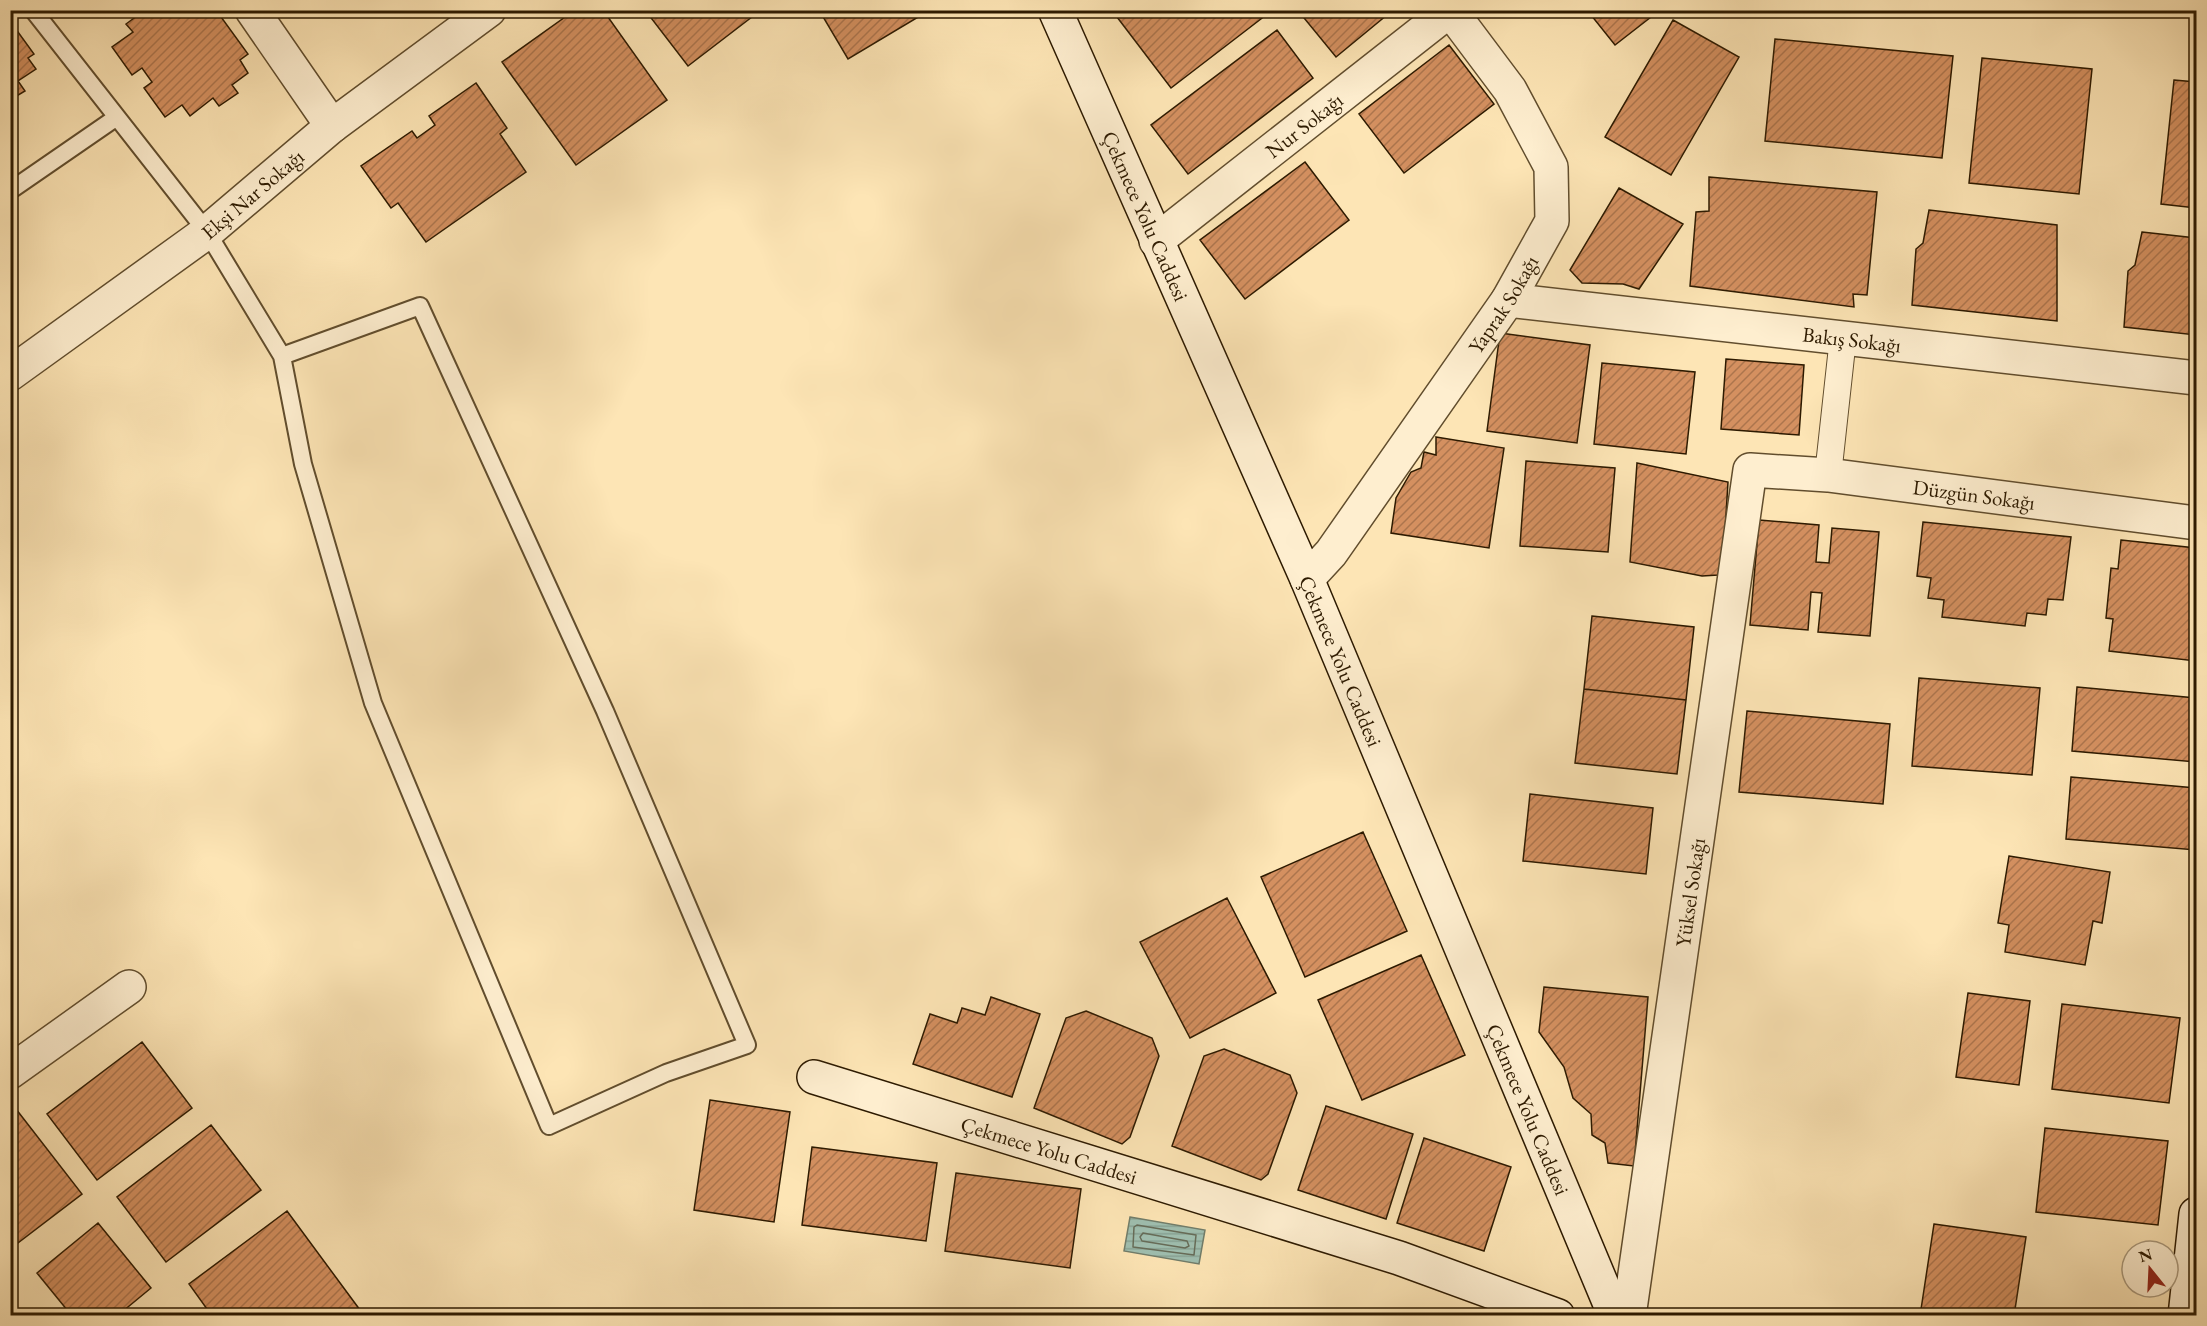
<svg xmlns="http://www.w3.org/2000/svg" width="2207" height="1326" font-family="'EB Garamond',serif">
<defs>
<pattern id="water-rules" width="6" height="5" patternUnits="userSpaceOnUse" patternTransform="scale(1.5)"><rect width="6" height="5" fill="#9fbfb0"/><path d="M0 2.5h6" fill="none" stroke="#89a496"/></pattern>
<pattern id="building-hatch" width="6" height="6" patternUnits="userSpaceOnUse" patternTransform="scale(1.5)"><rect width="6" height="6" fill="#d49060"/><path d="M-1 1l2-2M0 6l6-6M5 7l2-2" fill="none" stroke="#ac754d"/></pattern>
</defs>
<rect width="100%" height="100%" fill="#fde5b5"/>
<filter id="stains"><feTurbulence type="fractalNoise" baseFrequency=".00333" numOctaves="4"/><feColorMatrix values="0 0 0 0 .2 0 0 0 0 .09 0 0 0 0 .02 0 0 0 .5 -.17"/></filter>
<radialGradient id="worn" r=".72"><stop offset=".6" stop-color="#630" stop-opacity="0"/><stop offset="1" stop-color="#630" stop-opacity=".3"/></radialGradient>
<path fill="url(#water-rules)" stroke="#717d6a" stroke-width="1.5" d="M 1130,1217 L 1205,1230 L 1199,1264 L 1124,1251 Z"/>
<g fill="none" stroke-linecap="round" stroke-linejoin="round">
<path stroke="#666c58" stroke-width="1.5" d="M 1137,1225 L 1196,1235 L 1194,1255 L 1133,1247 L 1134,1227 Z
M 1143,1233 L 1187,1241 L 1189,1246 L 1185,1248 L 1142,1241 L 1140,1237 Z"/>
</g>
<path fill="url(#building-hatch)" stroke="#2d1a00" stroke-width="1.5" d="M 145,10 L 216,10 L 248,54 L 240,60 L 248,73 L 232,85 L 238,93 L 219,106 L 213,98 L 190,116 L 182,105 L 165,117 L 144,88 L 152,82 L 142,68 L 132,75 L 112,47 L 133,32 L 126,24 Z
M 575,10 L 603,10 L 667,100 L 576,165 L 502,62 Z
M 645,10 L 761,10 L 688,66 Z
M 819,10 L 930,10 L 848,59 Z
M 1125,10 L 1268,10 L 1270,12 L 1171,88 L 1117,17 Z
M 1303,10 L 1393,10 L 1336,57 L 1300,13 Z
M 1587,10 L 1660,10 L 1615,45 Z
M 1673,20 L 1739,57 L 1671,175 L 1605,137 Z
M 10,21 L 34,54 L 28,58 L 36,69 L 18,81 L 25,91 L 10,100 Z
M 1277,30 L 1313,78 L 1188,174 L 1151,125 Z
M 1775,39 L 1953,56 L 1942,158 L 1765,141 Z
M 1449,45 L 1494,104 L 1404,173 L 1359,114 Z
M 1982,58 L 2092,69 L 2079,194 L 1969,183 Z
M 2174,80 L 2196,82 L 2196,208 L 2161,204 Z
M 476,83 L 507,128 L 500,134 L 526,172 L 426,242 L 398,203 L 391,208 L 361,166 L 412,131 L 417,138 L 435,125 L 429,116 Z
M 1305,162 L 1349,220 L 1245,299 L 1200,240 Z
M 1709,177 L 1877,192 L 1867,295 L 1853,294 L 1854,307 L 1690,286 L 1696,212 L 1709,211 Z
M 1619,188 L 1683,224 L 1639,289 L 1623,284 L 1582,283 L 1570,270 Z
M 1929,210 L 2057,225 L 2057,321 L 1912,305 L 1916,249 L 1923,243 Z
M 2142,232 L 2196,238 L 2196,335 L 2124,327 L 2128,271 L 2135,265 Z
M 1500,333 L 1590,345 L 1577,443 L 1487,431 Z
M 1726,359 L 1804,365 L 1799,435 L 1721,429 Z
M 1602,363 L 1695,372 L 1686,454 L 1594,444 Z
M 1436,437 L 1504,448 L 1489,548 L 1391,533 L 1396,498 L 1411,472 L 1421,468 L 1424,452 L 1436,455 Z
M 1526,461 L 1615,468 L 1608,552 L 1520,546 Z
M 1637,463 L 1728,482 L 1723,565 L 1718,575 L 1702,576 L 1630,562 Z
M 1759,520 L 1819,525 L 1816,562 L 1829,563 L 1832,528 L 1879,532 L 1870,636 L 1818,632 L 1822,593 L 1811,592 L 1808,630 L 1750,625 Z
M 1923,522 L 2071,537 L 2063,600 L 2048,599 L 2046,615 L 2027,613 L 2025,626 L 1942,617 L 1944,600 L 1928,598 L 1931,578 L 1917,576 Z
M 2121,540 L 2196,548 L 2196,661 L 2109,651 L 2113,619 L 2106,618 L 2111,568 L 2118,569 Z
M 1592,616 L 1694,627 L 1686,700 L 1584,689 Z
M 1919,678 L 2040,688 L 2032,775 L 1912,766 Z
M 2077,687 L 2196,698 L 2196,762 L 2072,751 Z
M 1584,689 L 1686,700 L 1677,774 L 1575,763 Z
M 1747,711 L 1890,724 L 1883,804 L 1739,792 Z
M 2071,777 L 2196,788 L 2196,850 L 2066,839 Z
M 1530,794 L 1653,808 L 1646,874 L 1523,861 Z
M 1363,832 L 1407,931 L 1305,977 L 1261,877 Z
M 2009,856 L 2110,872 L 2102,923 L 2093,921 L 2085,965 L 2005,952 L 2009,925 L 1998,923 Z
M 1227,898 L 1276,993 L 1190,1038 L 1140,942 Z
M 1421,955 L 1465,1055 L 1362,1100 L 1318,1000 Z
M 1544,987 L 1648,997 L 1634,1166 L 1608,1163 L 1605,1143 L 1592,1135 L 1591,1114 L 1573,1098 L 1564,1067 L 1539,1032 Z
M 1968,993 L 2030,1001 L 2019,1085 L 1956,1077 Z
M 991,997 L 1040,1014 L 1012,1097 L 913,1064 L 930,1014 L 957,1023 L 962,1008 L 985,1015 Z
M 2062,1004 L 2180,1018 L 2169,1103 L 2052,1089 Z
M 1086,1011 L 1152,1038 L 1159,1056 L 1130,1137 L 1122,1144 L 1034,1108 L 1066,1018 Z
M 142,1042 L 192,1108 L 97,1180 L 47,1114 Z
M 1224,1049 L 1290,1075 L 1297,1093 L 1268,1174 L 1261,1180 L 1172,1146 L 1204,1056 Z
M 710,1100 L 790,1112 L 774,1222 L 694,1210 Z
M 1326,1106 L 1413,1134 L 1386,1219 L 1298,1190 Z
M 16,1109 L 82,1194 L 10,1249 L 10,1113 Z
M 211,1125 L 261,1190 L 166,1262 L 117,1197 Z
M 2045,1128 L 2168,1141 L 2158,1225 L 2036,1212 Z
M 1424,1138 L 1511,1167 L 1484,1251 L 1397,1223 Z
M 812,1147 L 937,1163 L 926,1241 L 802,1225 Z
M 956,1173 L 1081,1189 L 1070,1268 L 945,1251 Z
M 287,1211 L 360,1310 L 353,1316 L 212,1316 L 189,1284 Z
M 98,1223 L 151,1288 L 117,1316 L 72,1316 L 37,1273 Z
M 1934,1224 L 2026,1237 L 2014,1316 L 1920,1316 Z"/>
<g fill="none" stroke-linecap="round" stroke-linejoin="round">
<g stroke="#614d2d" stroke-width="20">
<path id="service" d="M 33,10 L 207,232 L 282,356 L 303,464 L 373,703 L 549,1126 L 666,1073 L 747,1045 L 605,711 L 420,306 L 282,356
M 14,188 L 117,117"/>
</g>
<g stroke="#614d2d" stroke-width="28">
<path id="pedestrian" d="M 1828,475 L 1843,338"/>
</g>
<g stroke="#614d2d" stroke-width="36">
<g id="minor">
<path d="M 252,10 L 332,126"/>
<path id="s1" d="M 1156,241 L 1450,10"/>
<path id="s2" d="M 1508,300 L 2196,378"/>
<path id="s3" d="M 10,374 L 207,232 L 332,126 L 489,10"/>
<path id="s4" d="M 1307,579 L 1331,553 L 1508,300 L 1552,221 L 1551,167 L 1510,90 L 1450,10"/>
<path d="M 10,1072 L 129,987"/>
<path id="s5" d="M 1629,1316 L 1750,470 L 1828,475 L 2196,523"/>
</g>
</g>
<g stroke="#2d1a00" stroke-width="36">
<g id="secondary">
<path id="s6" d="M 1055,10 L 1307,579 L 1615,1316"/>
<path id="s7" d="M 814,1077 L 1399,1258 L 1558,1316"/>
<path d="M 2185,1316 L 2196,1214"/>
</g>
</g>
<use href="#service" stroke="#feeecf" stroke-width="16"/>
<use href="#pedestrian" stroke="#feeecf" stroke-width="26"/>
<use href="#minor" stroke="#feeecf" stroke-width="33"/>
<use href="#secondary" stroke="#feeecf" stroke-width="33"/>
</g>
<g text-anchor="middle" dominant-baseline="central" stroke-width="5" stroke-linejoin="round" paint-order="stroke">
<g font-size="21" fill="#2d1a00" stroke="#feeecf">
<text stroke="none"><textPath href="#s1" startOffset="188">Nur Sokağı</textPath></text>
<text stroke="none"><textPath href="#s3" startOffset="302">Ekşi Nar Sokağı</textPath></text>
<text stroke="none"><textPath href="#s6" startOffset="225">Çekmece Yolu Caddesi</textPath></text>
<text stroke="none"><textPath href="#s4" startOffset="338">Yaprak Sokağı</textPath></text>
<text stroke="none"><textPath href="#s2" startOffset="346">Bakış Sokağı</textPath></text>
<text stroke="none"><textPath href="#s5" startOffset="1080">Düzgün Sokağı</textPath></text>
<text stroke="none"><textPath href="#s6" startOffset="711">Çekmece Yolu Caddesi</textPath></text>
<text stroke="none"><textPath href="#s5" startOffset="428">Yüksel Sokağı</textPath></text>
<text stroke="none"><textPath href="#s6" startOffset="1197">Çekmece Yolu Caddesi</textPath></text>
<text stroke="none"><textPath href="#s7" startOffset="246">Çekmece Yolu Caddesi</textPath></text>
</g>
</g>
<rect width="2207" height="1326" fill="none" stroke="#fde5b5" stroke-width="36"/>
<rect x="12" y="12" width="2183" height="1302" fill="none" stroke="#2d1a00" stroke-width="3"/>
<rect x="18" y="18" width="2171" height="1290" fill="none" stroke="#2d1a00" stroke-width="1.5"/>
<g transform="translate(2150 1269) rotate(342)"><circle r="28" fill="#feeecf" stroke="#aa997c" stroke-width="1.5"/>
<path d="M0-4.5L10 22L0 15L-10 22Z" fill="#8f2418"/>
<text y="-9" font-size="16" font-weight="bold" text-anchor="middle" fill="#2d1a00">N</text>
</g>
<rect width="100%" height="100%" filter="url(#stains)"/>
<rect width="100%" height="100%" fill="url(#worn)"/>
</svg>
